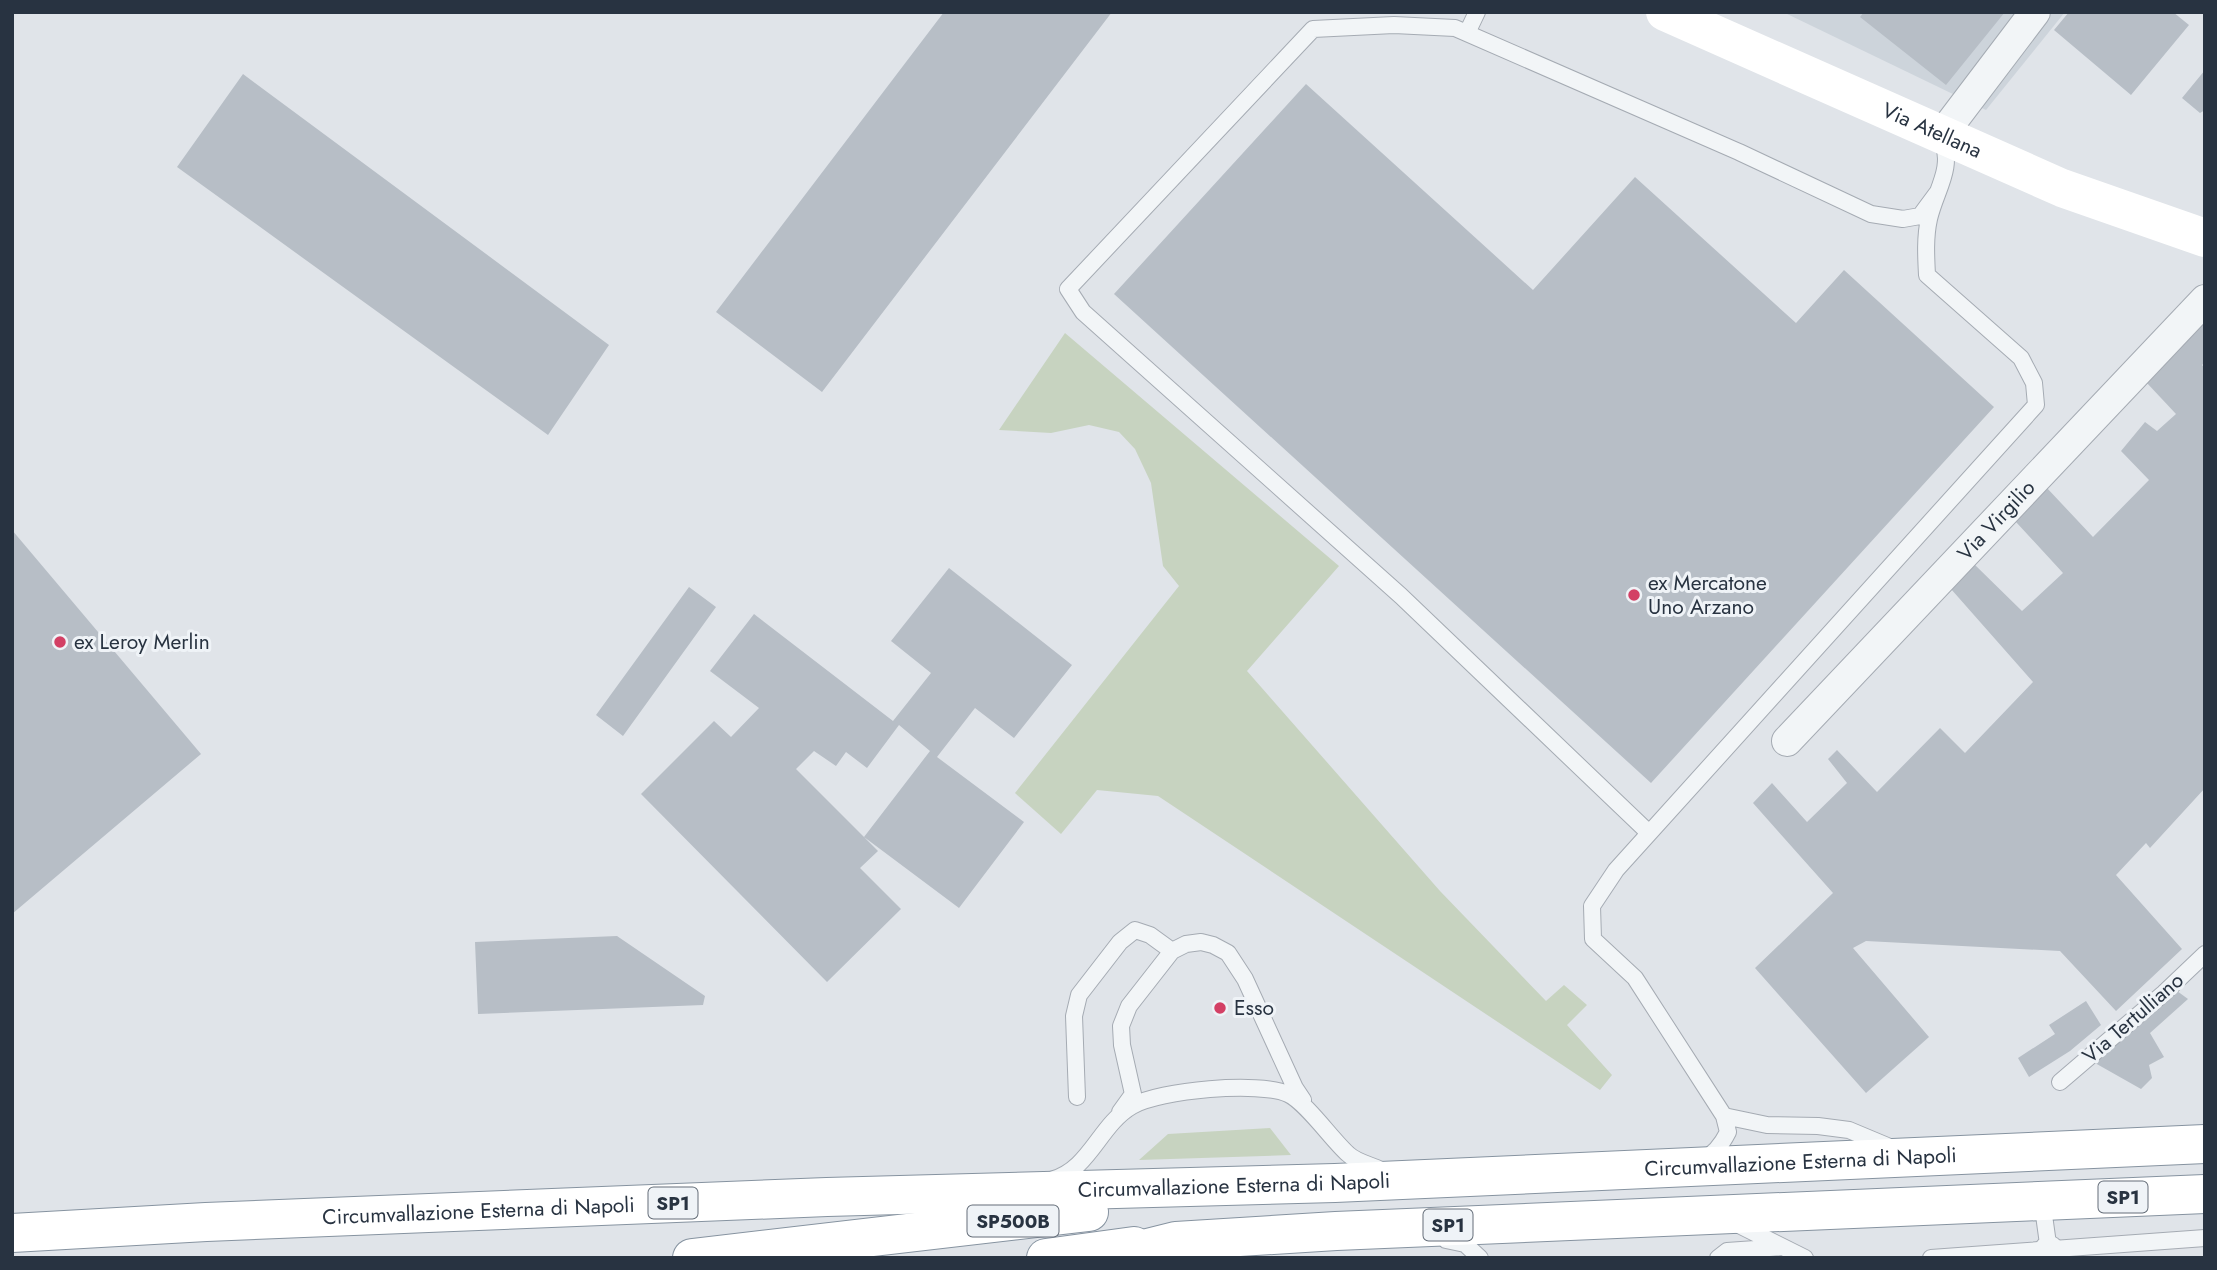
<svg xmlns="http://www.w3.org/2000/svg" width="2217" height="1270" font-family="Jost,sans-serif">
<rect width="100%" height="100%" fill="#e0e4e9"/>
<path fill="#cdd4db" d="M 1783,12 L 2065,12 L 1986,110 Z"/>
<path fill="#c7d3c0" d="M 1065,333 L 1339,566 L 1247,671 L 1440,891 L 1546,1001 L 1564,985 L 1587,1005 L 1567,1025 L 1612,1075 L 1600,1090 L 1158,796 L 1097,790 L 1061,834 L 1015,793 L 1179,586 L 1163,566 L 1151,483 L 1135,449 L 1119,432 L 1089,425 L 1051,433 L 999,430 Z
M 1270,1128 L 1291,1155 L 1139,1160 L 1168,1134 Z"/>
<path fill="#b7bec6" d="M 944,12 L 1112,12 L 822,392 L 716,312 Z
M 1864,12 L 2005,12 L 1946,85 L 1860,17 Z
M 2069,12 L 2173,12 L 2189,25 L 2131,95 L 2054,30 Z
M 2205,70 L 2205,110 L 2200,113 L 2182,98 Z
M 243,74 L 609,345 L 548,435 L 177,167 Z
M 1306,84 L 1533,290 L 1635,177 L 1796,323 L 1844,270 L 1994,407 L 1651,783 L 1114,294 Z
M 2205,319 L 2205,362 L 2202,365 L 2205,368 L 2205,788 L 2150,848 L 2146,843 L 2116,875 L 2182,949 L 2116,1011 L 2060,951 L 1866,941 L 1853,948 L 1929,1037 L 1866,1093 L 1755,968 L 1833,893 L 1753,803 L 1772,783 L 1807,822 L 1847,783 L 1828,759 L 1837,750 L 1877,792 L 1940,728 L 1965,753 L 2033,682 L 1951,589 L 1974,564 L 2022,611 L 2063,573 L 2016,522 L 2046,487 L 2093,537 L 2149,480 L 2121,451 L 2145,422 L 2157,431 L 2176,414 L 2146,382 Z
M 12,530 L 201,754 L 12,914 Z
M 949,568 L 1072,665 L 1014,738 L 975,708 L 937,757 L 1024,822 L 959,908 L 864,837 L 930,751 L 899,725 L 867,768 L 846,752 L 836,766 L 814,751 L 796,769 L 878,851 L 860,868 L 901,909 L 827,982 L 641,794 L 714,721 L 731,737 L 759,708 L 710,671 L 754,614 L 893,721 L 931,673 L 891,641 Z
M 689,587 L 716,607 L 623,736 L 596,715 Z
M 617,936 L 705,996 L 703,1005 L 478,1014 L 475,942 Z
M 2177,991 L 2188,999 L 2150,1033 L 2164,1057 L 2149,1065 L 2152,1078 L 2141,1089 L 2095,1063 Z
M 2086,1001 L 2101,1025 L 2070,1051 L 2029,1077 L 2018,1058 L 2055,1034 L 2049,1025 Z"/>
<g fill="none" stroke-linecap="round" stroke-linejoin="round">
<g stroke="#a5abb3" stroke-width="18">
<path id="lane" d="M 1467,33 L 1477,12
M 1649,833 L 1401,596 L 1083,312 L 1068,289 L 1313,29 L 1394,25 L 1455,28 L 1739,152 L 1871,214 L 1903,219 L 1920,216 L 1937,193
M 2060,1082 L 2164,993 L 2205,954
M 1077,1097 L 1074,1016 L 1079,995 L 1120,942 L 1135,930 L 1150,935 L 1172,951
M 1120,1112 L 1133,1094 L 1122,1045 L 1121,1026 L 1129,1006 L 1172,951 L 1186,944 L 1201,942 L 1213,945 L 1228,953 L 1245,979 L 1295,1088 L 1303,1100
M 1724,1116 L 1767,1125 L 1818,1126 L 1849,1130 L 1892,1148
M 1702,1160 C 1714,1155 1722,1144 1728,1132 L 1724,1116 L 1635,978 L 1593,939 L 1592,906 L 1616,870 L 2036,405 L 2034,383 L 2021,358 L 1927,275 C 1926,256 1925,237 1929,219 C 1936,189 1954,169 1942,138
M 1051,1180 C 1090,1170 1099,1125 1132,1106 C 1160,1090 1259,1081 1288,1094 C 1306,1102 1332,1140 1348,1154 C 1356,1162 1371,1165 1381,1170
M 2042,1201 L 2049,1251
M 1735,1223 L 1805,1258
M 1446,1240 L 1465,1244 L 1480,1258
M 1718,1258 L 1727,1251 L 1783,1247
M 1931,1258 L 2205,1238"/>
</g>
<g stroke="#a5abb3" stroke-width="32">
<g id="street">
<path d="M 1941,136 L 2035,12"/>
<path id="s1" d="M 1787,741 L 2205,300"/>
<path d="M 2049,1258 L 2049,1251"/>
</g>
</g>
<g stroke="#8693a0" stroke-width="40">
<g id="highway">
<path id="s3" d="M 12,1233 L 206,1222 L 827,1197 L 1335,1183 L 2205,1144"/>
<path d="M 692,1258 L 1089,1212"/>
<path d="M 1046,1258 L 1134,1246"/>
<path d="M 1108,1258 L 1176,1241 L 1336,1231 L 2205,1194"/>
</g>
</g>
<use href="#lane" stroke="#f2f5f7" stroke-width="16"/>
<use href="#street" stroke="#f2f5f7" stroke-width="30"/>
<path stroke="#fff" stroke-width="38" id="s2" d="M 1665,12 L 2062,188 L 2205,238"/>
<use href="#highway" stroke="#fff" stroke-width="38"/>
</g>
<g fill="#d34065" stroke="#eff3f7" stroke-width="2.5">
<circle cx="1634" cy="595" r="7"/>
<circle cx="60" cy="642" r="7"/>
<circle cx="1220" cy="1008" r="7"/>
</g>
<g text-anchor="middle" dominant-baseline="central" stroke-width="6" stroke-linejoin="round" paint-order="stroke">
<g fill="#eff3f7" stroke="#646d78" stroke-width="2">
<rect x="2098.5" y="1181.5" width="49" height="31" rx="5"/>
<rect x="648.5" y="1187.5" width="49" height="31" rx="5"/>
<rect x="967.5" y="1205.5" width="91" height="31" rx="5"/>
<rect x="1423.5" y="1209.5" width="49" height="31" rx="5"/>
</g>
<g font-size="19" font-weight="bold" fill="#283341">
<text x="2123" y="1197">SP1</text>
<text x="673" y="1203">SP1</text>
<text x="1013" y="1221">SP500B</text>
<text x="1448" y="1225">SP1</text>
</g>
<g font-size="21" fill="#283341" stroke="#eff3f7">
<text stroke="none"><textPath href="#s2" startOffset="292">Via Atellana</textPath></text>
<text stroke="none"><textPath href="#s1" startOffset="304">Via Virgilio</textPath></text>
<text transform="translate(2133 1018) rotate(-41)">Via Tertulliano</text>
<text stroke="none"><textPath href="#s3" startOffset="1790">Circumvallazione Esterna di Napoli</textPath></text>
<text stroke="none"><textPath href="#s3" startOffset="1223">Circumvallazione Esterna di Napoli</textPath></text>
<text stroke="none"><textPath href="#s3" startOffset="467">Circumvallazione Esterna di Napoli</textPath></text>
</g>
<g font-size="21" fill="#283341" stroke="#eff3f7" text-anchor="start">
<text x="1648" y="583">ex Mercatone<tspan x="1648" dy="24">Uno Arzano</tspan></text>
<text x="74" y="642">ex Leroy Merlin</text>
<text x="1234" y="1008">Esso</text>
</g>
</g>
<rect width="2217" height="1270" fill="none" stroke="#283341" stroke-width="28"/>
</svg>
